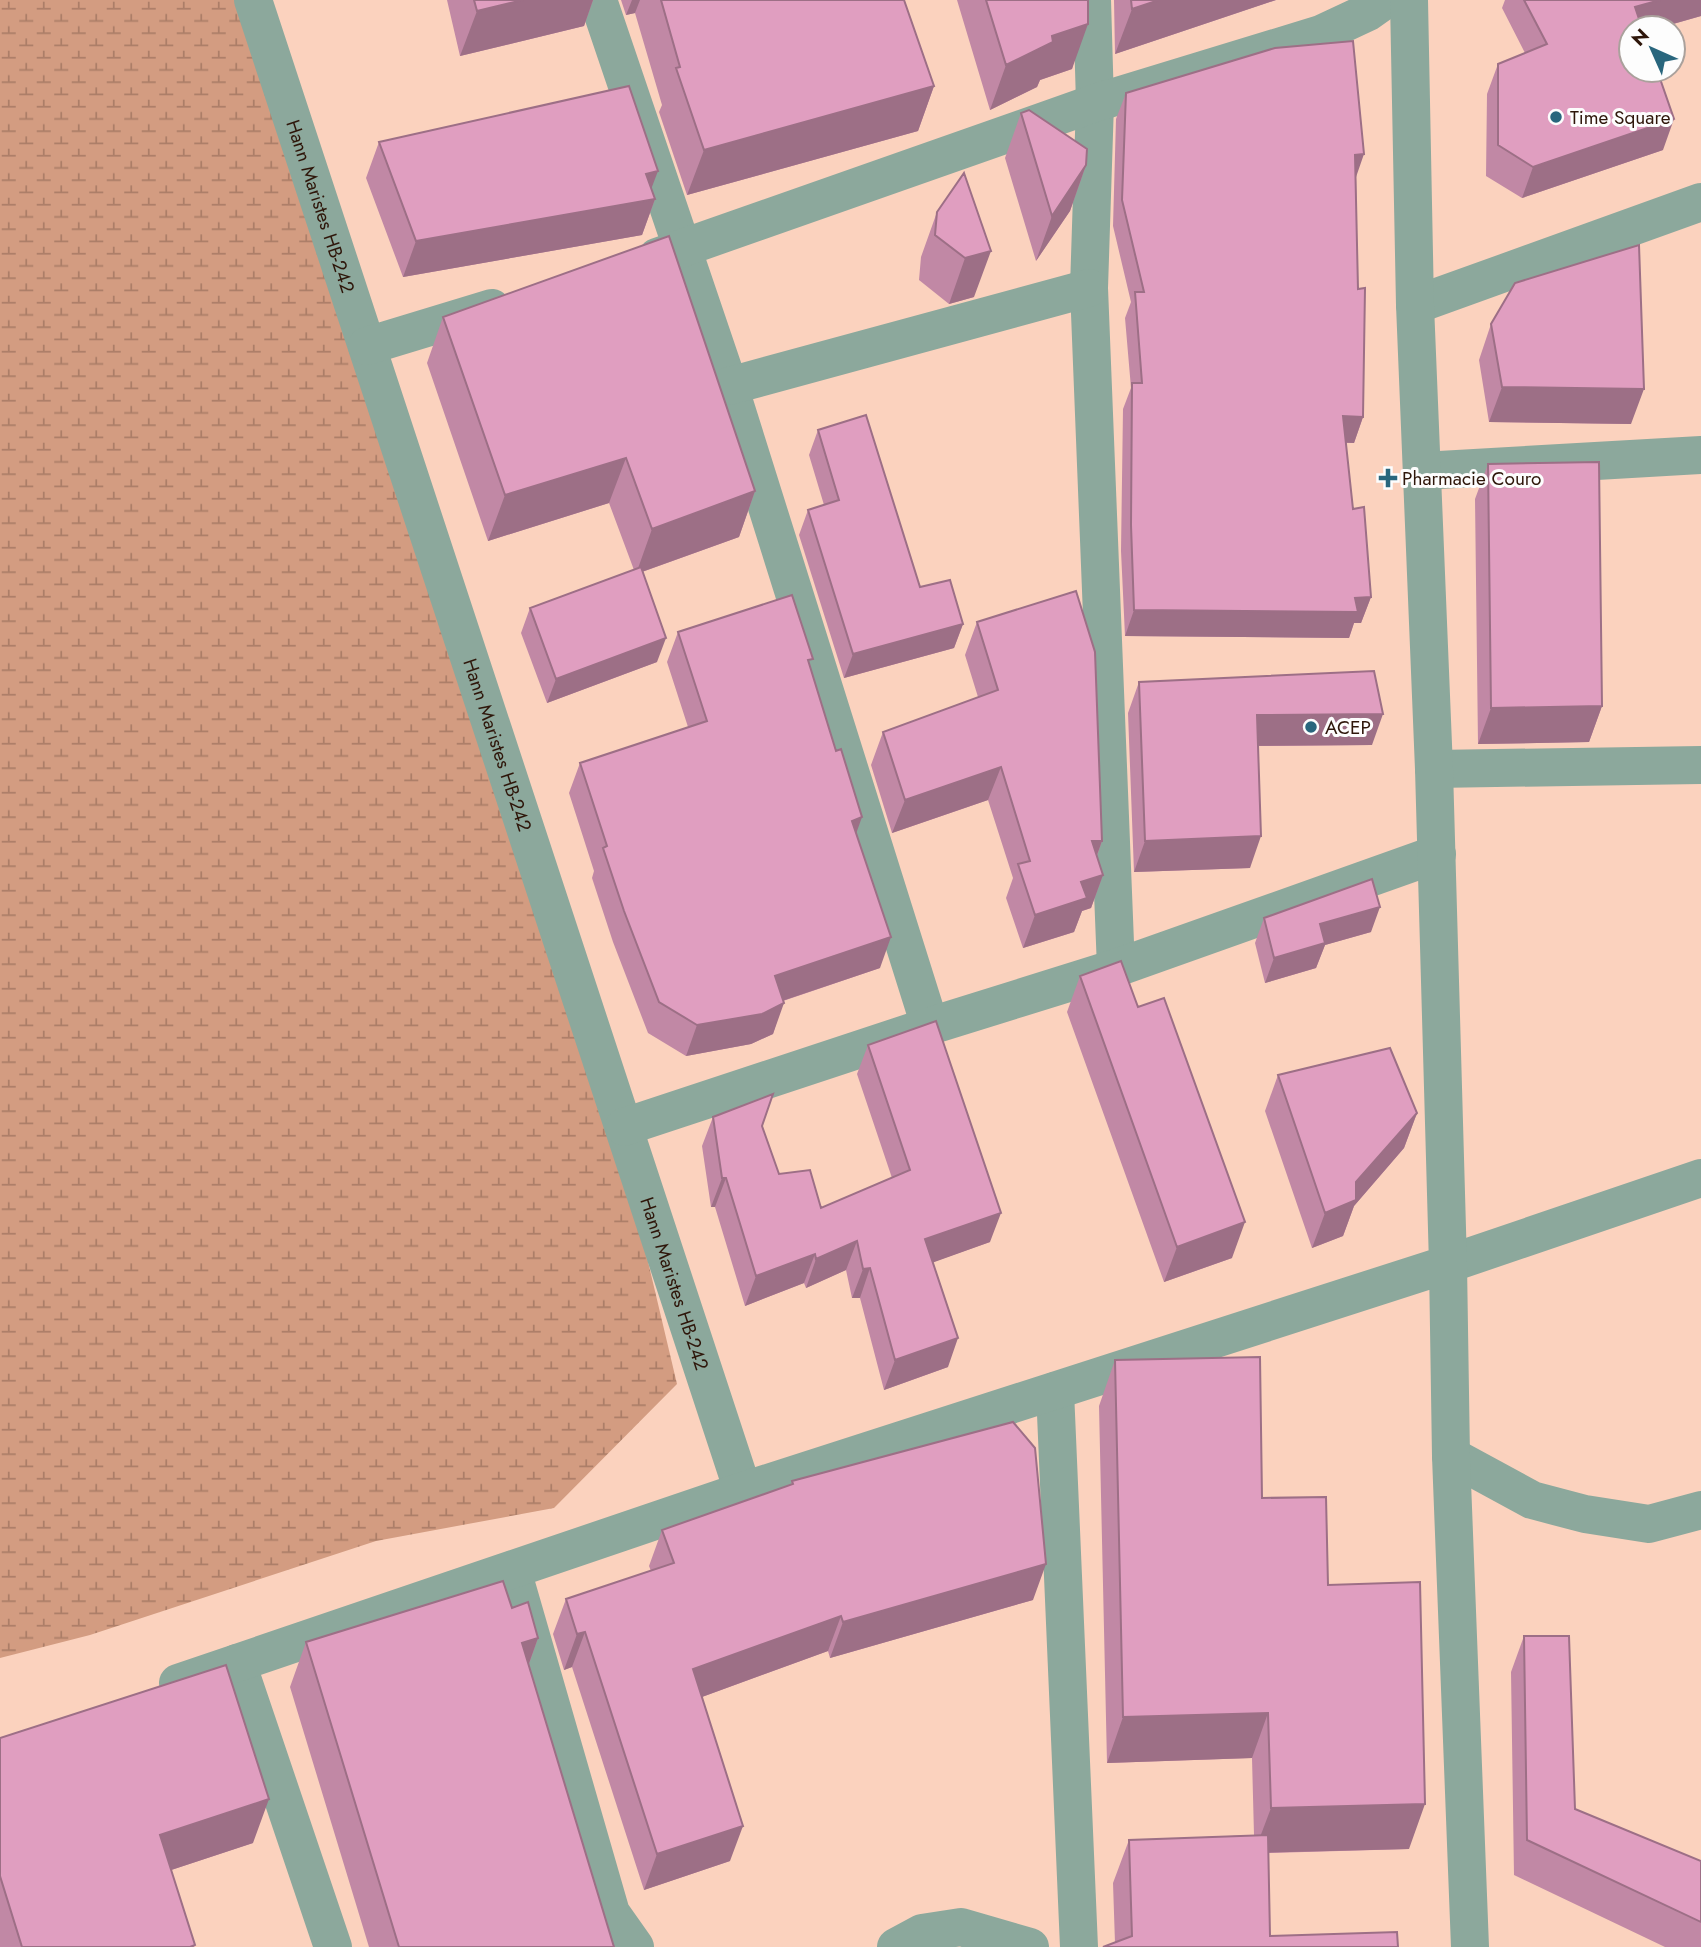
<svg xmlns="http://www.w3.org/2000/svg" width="1701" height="1947" font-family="Jost,sans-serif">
<defs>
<pattern id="wetland-marsh" width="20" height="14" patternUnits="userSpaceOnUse" patternTransform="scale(1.75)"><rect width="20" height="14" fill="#d39c81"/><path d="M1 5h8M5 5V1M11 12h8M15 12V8" fill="none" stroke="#ac7e68"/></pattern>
</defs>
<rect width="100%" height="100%" fill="#fbd2be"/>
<path fill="url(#wetland-marsh)" d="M 0,0 L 241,0 L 627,1173 L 677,1384 L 554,1508 L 376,1541 L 90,1635 L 0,1658 Z"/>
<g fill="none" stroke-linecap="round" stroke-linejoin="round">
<g stroke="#8ca89c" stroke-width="38">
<path id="s1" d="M 253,0 L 743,1491"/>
<path d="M 598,0 L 729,386 L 930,1026"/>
<path d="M 1092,0 L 1095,103 L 1089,288 L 1116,968"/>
<path d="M 657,257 L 1095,103 L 1321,34 L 1368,12 L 1385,0"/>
<path d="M 1415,305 L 1701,202"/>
<path d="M 367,346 L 492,308"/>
<path d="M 729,386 L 1089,288"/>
<path d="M 1422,471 L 1701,455"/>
<path d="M 1434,769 L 1701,765"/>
<path d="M 624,1127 L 930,1026 L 1116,968 L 1437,854"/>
<path d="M 1448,1264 L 1701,1178"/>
<path d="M 1055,1391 L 1079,1947"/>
<path d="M 1451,1456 L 1532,1500 L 1585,1514 L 1649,1524 L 1701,1510"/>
<path d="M 512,1570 L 611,1913 L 635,1947"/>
<path d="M 237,1663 L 333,1947"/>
<path d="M 896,1947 L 922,1933 L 961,1927 L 1030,1947"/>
</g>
<path stroke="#8ca89c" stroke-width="38" d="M 1409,0 L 1415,305 L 1434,769 L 1448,1264 L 1451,1456 L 1470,1947
M 178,1683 L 743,1491 L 1448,1264"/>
</g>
<path fill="#c188a5" d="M 447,0 L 593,0 L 584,26 L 460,56 Z
M 621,0 L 904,0 L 934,86 L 918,131 L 687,195 L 659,112 L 662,105 L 635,13 L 626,15 Z
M 957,0 L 1088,0 L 1072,69 L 1040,80 L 1037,87 L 990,110 Z
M 1114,0 L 1276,0 L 1115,54 Z
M 1505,0 L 1701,0 L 1701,16 L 1659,28 L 1631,28 L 1663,150 L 1522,198 L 1486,176 L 1487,94 L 1498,64 L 1525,53 L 1502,8 Z
M 1126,93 L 1356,177 L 1358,289 L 1363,417 L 1354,443 L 1346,443 L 1353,509 L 1371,597 L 1361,623 L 1354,623 L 1349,638 L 1125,636 L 1121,551 L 1123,409 L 1131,388 L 1125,318 L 1131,302 L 1113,226 L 1116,119 Z
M 1021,113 L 1086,165 L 1070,211 L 1036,261 L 1005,158 Z
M 379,142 L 651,189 L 655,199 L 642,235 L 403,277 L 366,178 Z
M 964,173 L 974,297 L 949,304 L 919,280 L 921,257 L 937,212 Z
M 443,317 L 755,491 L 739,537 L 642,572 L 657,662 L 547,703 L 521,633 L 530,608 L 634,570 L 609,503 L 488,541 L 427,363 Z
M 1491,324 L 1631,424 L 1489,422 L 1479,360 Z
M 818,430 L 920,587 L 963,624 L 954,648 L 844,678 L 799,535 L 808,510 L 824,505 L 809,455 Z
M 1488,464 L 1602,706 L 1589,742 L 1478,744 L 1475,499 Z
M 977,622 L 1102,841 L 1097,856 L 1103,875 L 1091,908 L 1082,911 L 1074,932 L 1023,948 L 1006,898 L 1013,878 L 988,800 L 892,833 L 871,765 L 883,732 L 978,697 L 965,655 Z
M 678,632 L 810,667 L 856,834 L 880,968 L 783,1001 L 773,1034 L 751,1044 L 686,1056 L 648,1033 L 613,942 L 592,878 L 594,871 L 569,793 L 580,763 L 688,727 L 667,662 Z
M 1139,682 L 1372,745 L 1258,746 L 1250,868 L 1134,872 L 1128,713 Z
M 1264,918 L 1371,932 L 1325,945 L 1316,968 L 1265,983 L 1255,943 Z
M 1080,976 L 1232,1258 L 1164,1282 L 1067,1012 Z
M 868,1045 L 990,1242 L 933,1262 L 948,1367 L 884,1390 L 860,1298 L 852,1298 L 846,1270 L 806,1288 L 804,1283 L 745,1306 L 715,1207 L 711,1207 L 702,1146 L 713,1117 L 762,1126 L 779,1174 L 821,1208 L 892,1178 L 857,1074 Z
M 1278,1075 L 1417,1113 L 1404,1148 L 1354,1206 L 1343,1236 L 1312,1248 L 1265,1111 Z
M 1115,1360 L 1262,1498 L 1328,1585 L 1409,1849 L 1268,1853 L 1270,1936 L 1115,1943 L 1113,1883 L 1129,1840 L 1254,1835 L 1252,1758 L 1107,1763 L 1099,1406 Z
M 792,1481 L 1033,1600 L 830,1658 L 828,1651 L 702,1697 L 730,1861 L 644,1890 L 572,1667 L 564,1670 L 553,1634 L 566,1599 L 651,1571 L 649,1566 L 662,1530 L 791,1485 Z
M 512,1608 L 538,1638 L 529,1664 L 614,1947 L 369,1947 L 290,1687 L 306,1642 Z
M 1524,1636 L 1575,1809 L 1701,1861 L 1701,1947 L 1665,1947 L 1514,1875 L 1511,1672 Z
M 0,1738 L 253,1843 L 171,1870 L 195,1945 L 194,1947 L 0,1947 Z"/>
<path fill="#9d6f86" d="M 523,0 L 593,0 L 584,26 L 460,56 L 477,11 Z
M 632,0 L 640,0 L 635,13 L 626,15 Z
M 1159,0 L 1276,0 L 1115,54 L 1132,9 Z
M 1660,0 L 1701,0 L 1701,16 L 1659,28 L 1631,28 L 1635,7 Z
M 1088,24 L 1072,69 L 1040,80 L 1037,87 L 990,110 L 1006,65 L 1052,36 Z
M 934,86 L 918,131 L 687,195 L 704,150 Z
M 1674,119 L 1663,150 L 1522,198 L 1533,167 Z
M 1364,154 L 1355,180 L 1355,155 Z
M 1086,165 L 1070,211 L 1036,261 L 1052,216 Z
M 658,171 L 647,200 L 655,199 L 642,235 L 403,277 L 416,241 Z
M 991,251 L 974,297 L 949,304 L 965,258 Z
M 1502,387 L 1644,389 L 1631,424 L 1489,422 Z
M 1343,416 L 1363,417 L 1354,443 L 1334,442 Z
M 626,458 L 609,503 L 488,541 L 505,495 Z
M 755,491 L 739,537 L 636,574 L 652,529 Z
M 1371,597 L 1361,623 L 1354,623 L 1349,638 L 1125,636 L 1134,610 Z
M 963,624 L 954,648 L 844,678 L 853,654 Z
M 666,638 L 657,662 L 547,703 L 556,679 Z
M 1602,706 L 1589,742 L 1478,744 L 1491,708 Z
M 1383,714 L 1372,745 L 1246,746 L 1257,715 Z
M 1001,767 L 988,800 L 892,833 L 905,800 Z
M 862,817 L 851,848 L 852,821 Z
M 1261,836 L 1250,868 L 1134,872 L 1145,841 Z
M 1092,841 L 1102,841 L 1090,874 Z
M 1103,875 L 1091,908 L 1082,911 L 1074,932 L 1023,948 L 1035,915 L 1081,882 Z
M 1380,907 L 1371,932 L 1325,945 L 1316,968 L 1265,983 L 1274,958 L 1320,924 Z
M 891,937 L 880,968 L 764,1007 L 775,976 Z
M 784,1003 L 773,1034 L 751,1044 L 686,1056 L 697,1025 Z
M 1417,1113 L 1404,1148 L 1354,1206 L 1343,1236 L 1312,1248 L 1325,1213 L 1356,1182 Z
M 722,1178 L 726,1178 L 715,1207 L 711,1207 Z
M 1001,1213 L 990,1242 L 915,1269 L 925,1239 Z
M 1245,1222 L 1232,1258 L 1164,1282 L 1177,1247 Z
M 857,1241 L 846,1270 L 806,1288 L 816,1259 Z
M 815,1254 L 804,1283 L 745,1306 L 756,1276 Z
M 870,1268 L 860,1298 L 852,1298 L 863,1269 Z
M 958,1338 L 948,1367 L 884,1390 L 895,1360 Z
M 1046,1564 L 1033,1600 L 830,1658 L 843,1622 Z
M 841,1616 L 828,1651 L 680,1705 L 693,1669 Z
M 585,1632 L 572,1667 L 564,1670 L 577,1634 Z
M 538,1638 L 522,1683 L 522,1643 Z
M 1268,1713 L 1252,1758 L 1107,1763 L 1123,1717 Z
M 269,1799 L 253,1843 L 144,1879 L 160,1835 Z
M 1425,1804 L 1409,1849 L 1254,1853 L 1271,1808 Z
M 743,1826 L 730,1861 L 644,1890 L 657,1854 Z"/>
<path fill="#e09ec0" stroke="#9d6f86" stroke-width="2" d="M 474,0 L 523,0 L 477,11 Z
M 661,0 L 904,0 L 934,86 L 704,150 L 676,68 L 680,67 Z
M 986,0 L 1088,0 L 1088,24 L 1052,36 L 1053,42 L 1006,65 Z
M 1131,0 L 1159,0 L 1132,9 Z
M 1524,0 L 1660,0 L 1635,7 L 1642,28 L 1631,28 L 1631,70 L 1657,70 L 1674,119 L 1533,167 L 1498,145 L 1498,64 L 1547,44 Z
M 1353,41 L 1364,154 L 1355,155 L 1358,289 L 1365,288 L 1363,417 L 1343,416 L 1353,509 L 1364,507 L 1371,597 L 1355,598 L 1358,612 L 1134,610 L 1131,525 L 1132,383 L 1142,383 L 1135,292 L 1144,292 L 1122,200 L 1126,93 L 1275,48 Z
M 629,86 L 658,171 L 646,174 L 655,199 L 416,241 L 379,142 Z
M 1029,110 L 1087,149 L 1086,165 L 1052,216 L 1021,113 Z
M 964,173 L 991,251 L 965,258 L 935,235 L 937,212 Z
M 669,236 L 755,491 L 652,529 L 626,458 L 505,495 L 443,317 Z
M 1639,245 L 1644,389 L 1502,387 L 1491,324 L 1515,283 Z
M 866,415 L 920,587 L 950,580 L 963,624 L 853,654 L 808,510 L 839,500 L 818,430 Z
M 1599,462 L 1602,706 L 1491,708 L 1488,464 Z
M 641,567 L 666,638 L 556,679 L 530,608 Z
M 1076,591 L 1095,652 L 1102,841 L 1092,841 L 1103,875 L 1081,882 L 1087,898 L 1035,915 L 1018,864 L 1030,861 L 1001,767 L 905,800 L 883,732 L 998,690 L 977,622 Z
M 792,595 L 813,659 L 808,660 L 836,751 L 841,749 L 862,817 L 852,821 L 891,937 L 775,976 L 784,1003 L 762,1014 L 697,1025 L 659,1002 L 624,911 L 603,848 L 607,846 L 580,763 L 707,721 L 678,632 Z
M 1374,671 L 1383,714 L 1257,715 L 1261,836 L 1145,841 L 1139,682 Z
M 1372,879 L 1380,907 L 1320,924 L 1325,943 L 1274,958 L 1264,918 Z
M 1121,961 L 1138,1007 L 1164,998 L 1245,1222 L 1177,1247 L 1080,976 Z
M 936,1021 L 1001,1213 L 925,1239 L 958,1338 L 895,1360 L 870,1268 L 863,1269 L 857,1241 L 816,1259 L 815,1254 L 756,1276 L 726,1178 L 722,1178 L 713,1117 L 773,1094 L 762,1126 L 779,1174 L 810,1170 L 821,1208 L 910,1170 L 868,1045 Z
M 1390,1048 L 1417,1113 L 1356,1182 L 1356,1200 L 1325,1213 L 1278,1075 Z
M 1260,1357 L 1262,1498 L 1326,1497 L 1328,1585 L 1420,1582 L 1425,1804 L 1271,1808 L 1268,1713 L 1123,1717 L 1115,1360 Z
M 1013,1422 L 1035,1448 L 1046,1564 L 843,1622 L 841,1616 L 693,1669 L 743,1826 L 657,1854 L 585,1632 L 577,1634 L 566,1599 L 674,1563 L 662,1530 L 793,1484 L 792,1481 Z
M 503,1581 L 512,1608 L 528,1602 L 538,1638 L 522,1643 L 614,1947 L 399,1947 L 306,1642 Z
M 1524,1636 L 1569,1636 L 1575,1809 L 1701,1861 L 1701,1922 L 1527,1840 Z
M 226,1665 L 269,1799 L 160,1835 L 195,1945 L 190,1947 L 22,1947 L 0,1876 L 0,1738 Z
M 1268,1835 L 1270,1936 L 1397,1932 L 1398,1947 L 1103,1947 L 1132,1936 L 1129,1840 Z"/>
<g fill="#29667d" stroke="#fdfdfd" stroke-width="2.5">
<circle cx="1556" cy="117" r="7"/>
<path d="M1384.5 467.5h7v7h7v7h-7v7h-7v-7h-7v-7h7z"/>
<circle cx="1311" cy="727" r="7"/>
</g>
<g text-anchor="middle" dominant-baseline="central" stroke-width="6" stroke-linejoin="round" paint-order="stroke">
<g font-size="19" fill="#2e160a" stroke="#fdfdfd" text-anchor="start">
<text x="1570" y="117">Time Square</text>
<text x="1402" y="478">Pharmacie Couro</text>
<text x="1325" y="727">ACEP</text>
</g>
<g font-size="19" fill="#2e160a" stroke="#fdfdfd">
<text stroke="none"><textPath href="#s1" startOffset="217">Hann Maristes HB-242</textPath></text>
<text stroke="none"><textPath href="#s1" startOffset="784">Hann Maristes HB-242</textPath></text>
<text stroke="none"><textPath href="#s1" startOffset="1351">Hann Maristes HB-242</textPath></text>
</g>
</g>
<g transform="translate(1652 49) rotate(315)"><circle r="33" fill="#fdfdfd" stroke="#aaa19c" stroke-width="2"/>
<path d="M0-5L12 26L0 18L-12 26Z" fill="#29667d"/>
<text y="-10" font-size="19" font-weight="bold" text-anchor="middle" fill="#2e160a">N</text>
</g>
</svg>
